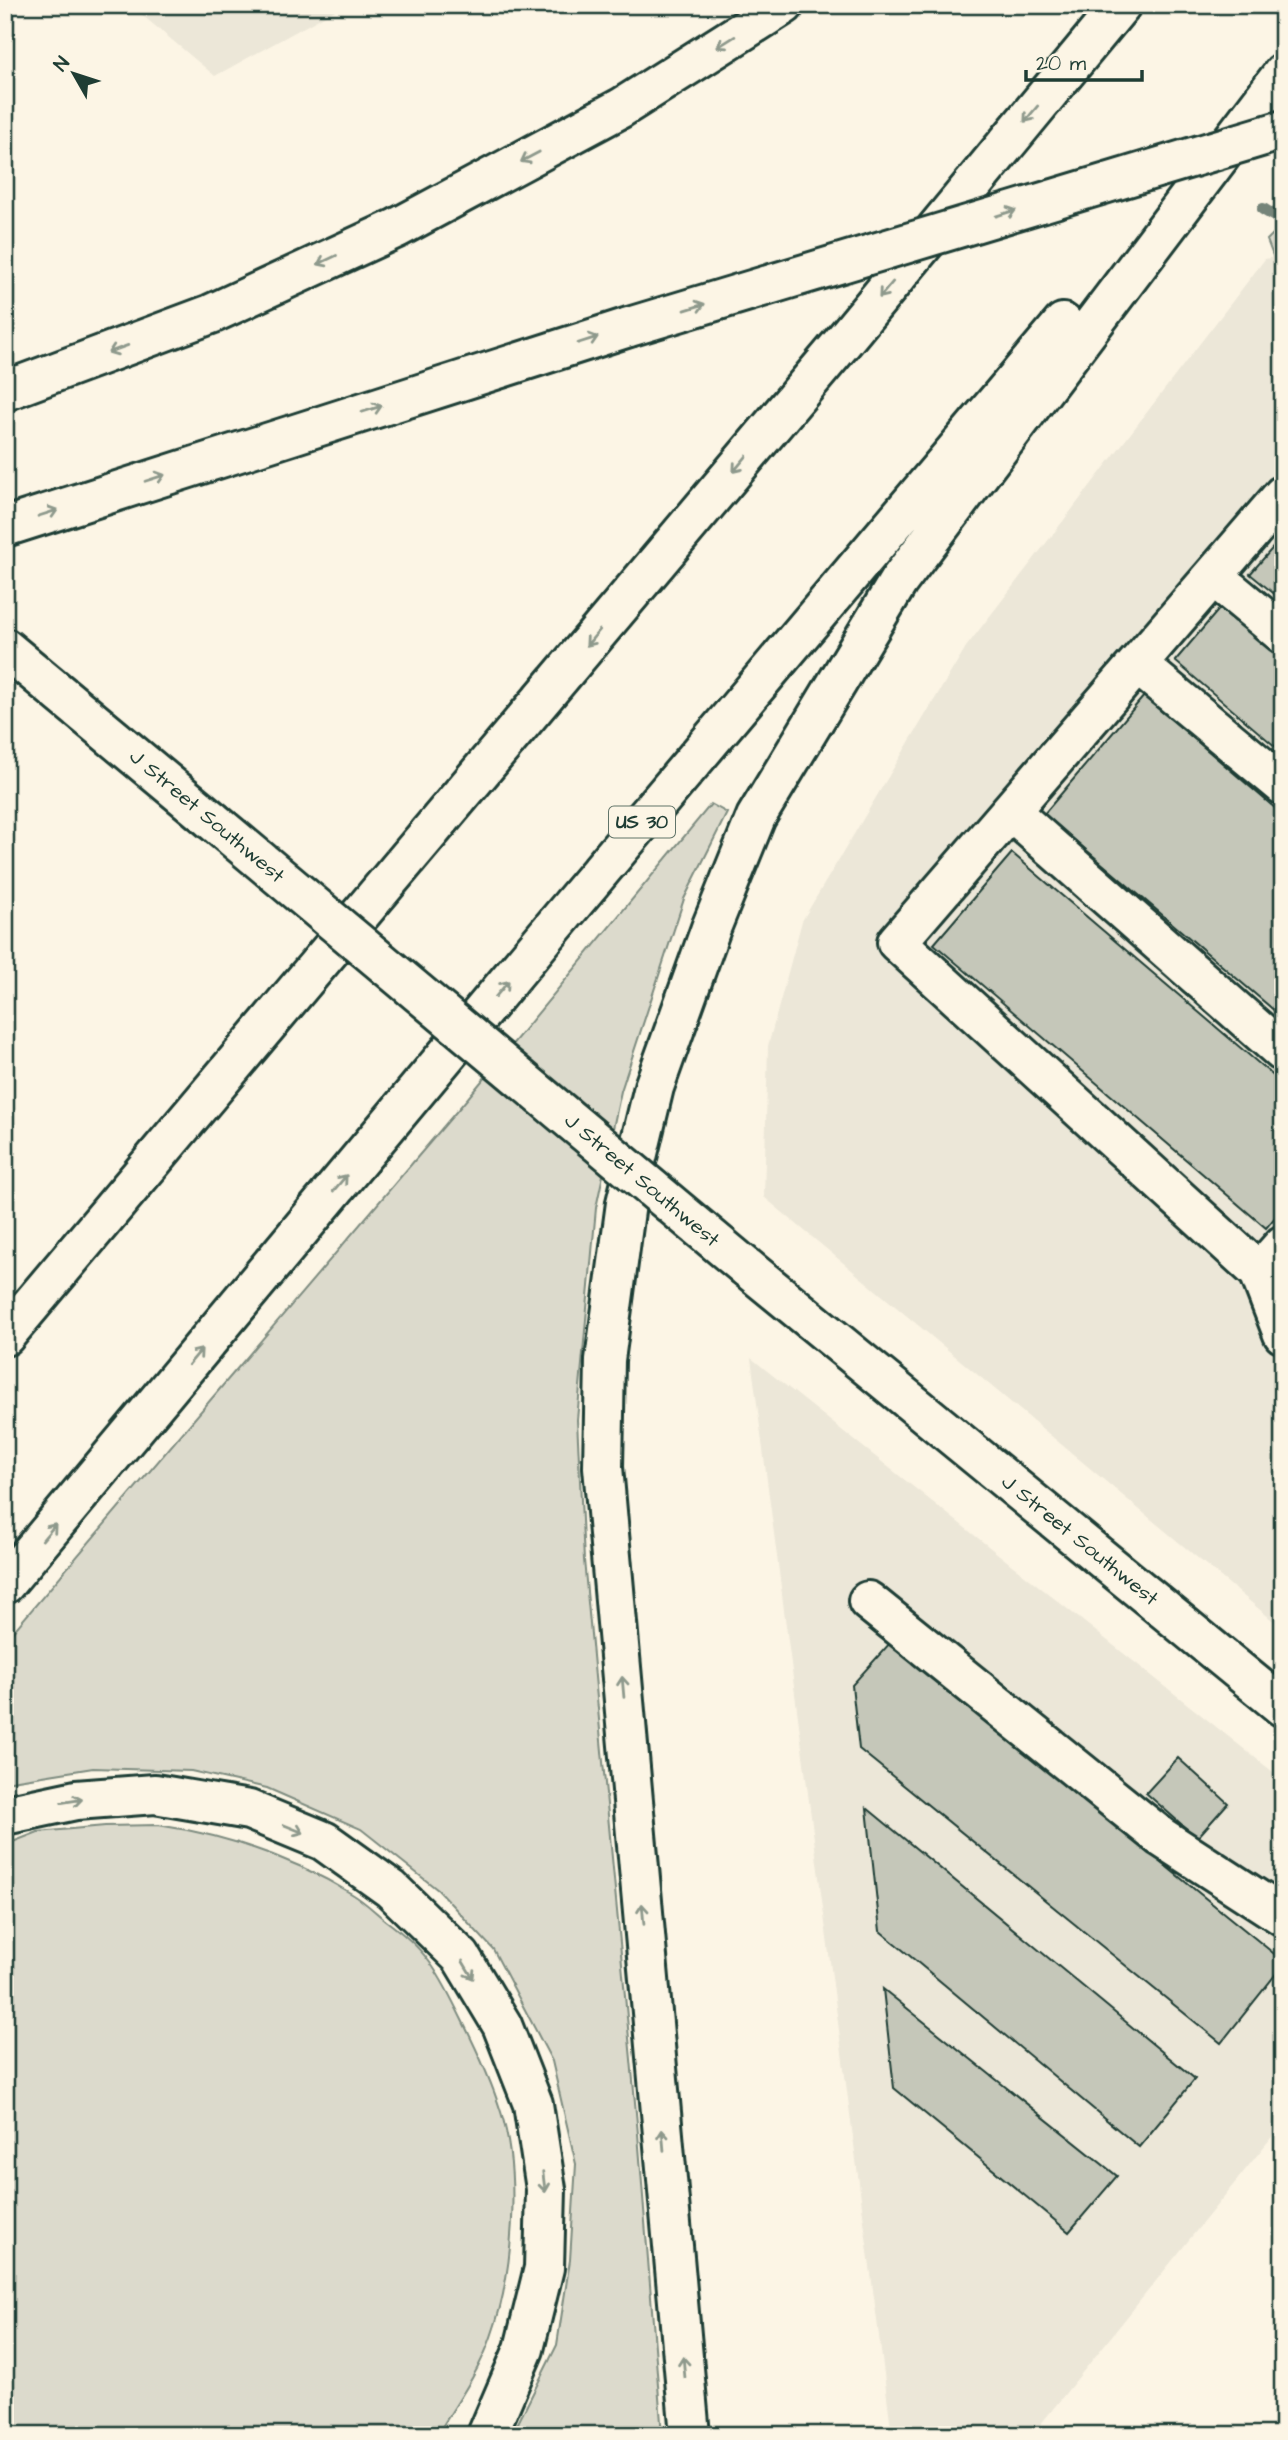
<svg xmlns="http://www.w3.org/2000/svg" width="1288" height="2440" font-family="'Architects Daughter',sans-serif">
<rect width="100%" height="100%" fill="#fcf5e5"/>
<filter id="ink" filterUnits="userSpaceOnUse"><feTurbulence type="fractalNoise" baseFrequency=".0143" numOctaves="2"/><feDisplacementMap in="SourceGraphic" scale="14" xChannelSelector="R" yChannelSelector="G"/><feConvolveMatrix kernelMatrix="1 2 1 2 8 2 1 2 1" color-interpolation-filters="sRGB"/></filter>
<g filter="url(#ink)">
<path fill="#ece7d8" d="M 130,5 L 344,5 L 215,76 Z
M 1283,255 L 1283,1629 L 764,1197 L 768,1046 L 802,921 L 966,647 L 1265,259 Z
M 751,1358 L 1283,1780 L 1283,2123 L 1032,2435 L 892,2435 Z"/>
<path fill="#dcdacc" stroke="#7e8c80" stroke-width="2" d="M 1283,224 L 1283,282 L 1267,240 Z
M 711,804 L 727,813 L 684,899 L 621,1091 L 596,1208 L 577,1420 L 584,1560 L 638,2134 L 662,2435 L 512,2435 L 557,2345 L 570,2260 L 576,2164 L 552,2061 L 493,1949 L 438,1890 L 361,1829 L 267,1788 L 191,1771 L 93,1768 L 5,1782 L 5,1641 L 467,1099 Z
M 158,1825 C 226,1835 293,1858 352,1894 C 364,1901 374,1911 385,1920 C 400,1931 417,1945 428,1960 C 442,1978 452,2000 462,2020 C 477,2050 491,2080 501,2112 C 521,2175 513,2276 491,2337 C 479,2372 456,2404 437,2435 L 5,2435 L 5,1845 L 38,1832 L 105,1826 Z"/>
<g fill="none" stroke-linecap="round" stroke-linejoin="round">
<path stroke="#758479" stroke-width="12" d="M 1263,209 L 1283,221"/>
</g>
<path fill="#c5c7b9" stroke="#1f3d34" stroke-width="2" d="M 1283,536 L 1283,601 L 1250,574 Z
M 1221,607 L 1283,659 L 1283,753 L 1175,661 Z
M 1144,696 L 1283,815 L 1283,1018 L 1044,814 Z
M 1012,853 L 1283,1084 L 1283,1208 L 1266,1228 L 934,944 Z
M 890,1643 L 1283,1961 L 1283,1965 L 1221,2043 L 859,1749 L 852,1685 Z
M 1178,1758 L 1228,1803 L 1197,1838 L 1146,1793 Z
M 867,1808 L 1195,2079 L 1139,2147 L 880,1931 Z
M 883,1989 L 1117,2176 L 1069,2232 L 894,2088 Z"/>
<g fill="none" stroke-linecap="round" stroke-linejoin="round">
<g stroke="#1f3d34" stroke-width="44">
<path id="minor" d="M 1283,495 L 897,942 L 1259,1272 L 1283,1334
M 1213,576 L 1283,634
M 5,648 L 213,821
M 1137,664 L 1283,785
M 1010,811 L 1283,1052
M 746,1267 L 1283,1707
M 1259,1272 L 1283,1245
M 868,1601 L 1161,1837 L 1283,1916"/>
</g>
<g stroke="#1f3d34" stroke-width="44">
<path id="highway" d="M 5,391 L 211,314 L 397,228 L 621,108 L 784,5
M 5,527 L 629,327
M 5,1336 L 841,344 L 1121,5
M 5,1584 L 549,932 L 1063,323
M 5,1815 L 76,1800 L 155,1794 L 249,1810 L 324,1841 L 391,1889 L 461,1957 L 502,2025 L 533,2104 L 546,2189 L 544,2268 L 524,2349 L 487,2435
M 690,2435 L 603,1467 L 605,1360 L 626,1203 L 654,1087 L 711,928 L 756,817 L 898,582 L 1283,73"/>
</g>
<use href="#minor" stroke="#fcf5e5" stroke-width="38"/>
<use href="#highway" stroke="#fcf5e5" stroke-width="38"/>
<g stroke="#1f3d34" stroke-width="44" stroke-linecap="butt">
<path id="minor-bridge" d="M 213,821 L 746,1267"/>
</g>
<g stroke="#1f3d34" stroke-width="44" stroke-linecap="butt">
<path id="highway-bridge" d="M 629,327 L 1283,130"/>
</g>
<use href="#minor-bridge" stroke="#fcf5e5" stroke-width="38"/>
<use href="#highway-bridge" stroke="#fcf5e5" stroke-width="38"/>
</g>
<defs><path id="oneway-shaft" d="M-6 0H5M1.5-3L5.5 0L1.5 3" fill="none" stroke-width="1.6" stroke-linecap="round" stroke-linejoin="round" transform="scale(1.75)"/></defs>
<g stroke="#8e998c">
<use href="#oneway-shaft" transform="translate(726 42) rotate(148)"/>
<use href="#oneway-shaft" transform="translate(1031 114) rotate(130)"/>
<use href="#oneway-shaft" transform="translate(530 157) rotate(152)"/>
<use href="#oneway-shaft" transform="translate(1006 213) rotate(-17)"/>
<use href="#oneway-shaft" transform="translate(327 260) rotate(155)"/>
<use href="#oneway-shaft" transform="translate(886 290) rotate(130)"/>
<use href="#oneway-shaft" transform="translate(695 307) rotate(-17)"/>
<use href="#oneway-shaft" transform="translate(588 340) rotate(-18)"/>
<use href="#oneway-shaft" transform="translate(118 349) rotate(160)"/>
<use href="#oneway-shaft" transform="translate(372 409) rotate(-18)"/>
<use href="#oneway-shaft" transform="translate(740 464) rotate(130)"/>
<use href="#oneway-shaft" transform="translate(155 478) rotate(-18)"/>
<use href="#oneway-shaft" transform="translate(48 513) rotate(-18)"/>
<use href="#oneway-shaft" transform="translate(593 638) rotate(130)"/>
<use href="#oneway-shaft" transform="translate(502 989) rotate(-50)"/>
<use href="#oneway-shaft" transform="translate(340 1183) rotate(-50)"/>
<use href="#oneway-shaft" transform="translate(195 1357) rotate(-50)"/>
<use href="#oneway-shaft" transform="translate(49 1532) rotate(-50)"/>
<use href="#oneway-shaft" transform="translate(623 1687) rotate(-95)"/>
<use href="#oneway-shaft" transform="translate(72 1801) rotate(-9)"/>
<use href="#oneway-shaft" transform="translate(294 1829) rotate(22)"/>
<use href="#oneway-shaft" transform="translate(643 1914) rotate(-95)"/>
<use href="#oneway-shaft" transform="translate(468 1970) rotate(59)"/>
<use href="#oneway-shaft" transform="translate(663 2140) rotate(-95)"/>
<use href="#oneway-shaft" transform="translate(544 2182) rotate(83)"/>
<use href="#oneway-shaft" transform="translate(684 2367) rotate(-95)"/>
</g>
</g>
<g text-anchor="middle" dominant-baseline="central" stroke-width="5" stroke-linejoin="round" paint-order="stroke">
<rect fill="#fcf5e5" stroke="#617469" stroke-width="2" x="609" y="806.5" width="66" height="31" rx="5"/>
<g font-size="19" font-weight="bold" fill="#1f3d34">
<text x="642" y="822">US 30</text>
</g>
<g font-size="21" fill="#1f3d34" stroke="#fcf5e5">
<text transform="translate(207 816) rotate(40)">J Street Southwest</text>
<text transform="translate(642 1180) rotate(40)">J Street Southwest</text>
<text transform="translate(1080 1540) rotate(39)">J Street Southwest</text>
</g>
</g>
<rect width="1288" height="2440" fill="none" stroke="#fcf5e5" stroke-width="28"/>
<rect x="14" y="14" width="1260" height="2412" fill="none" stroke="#1f3d34" stroke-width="2.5" filter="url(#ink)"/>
<g transform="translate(74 74) rotate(309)" stroke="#fcf5e5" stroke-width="5" paint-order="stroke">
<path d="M0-5L12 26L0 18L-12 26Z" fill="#1f3d34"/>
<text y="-10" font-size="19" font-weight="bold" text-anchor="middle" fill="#1f3d34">N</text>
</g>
<path d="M1026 70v10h116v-10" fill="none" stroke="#1f3d34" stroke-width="3.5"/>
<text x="1036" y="70" font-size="21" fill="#1f3d34" stroke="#fcf5e5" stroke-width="5" paint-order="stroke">20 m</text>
</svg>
